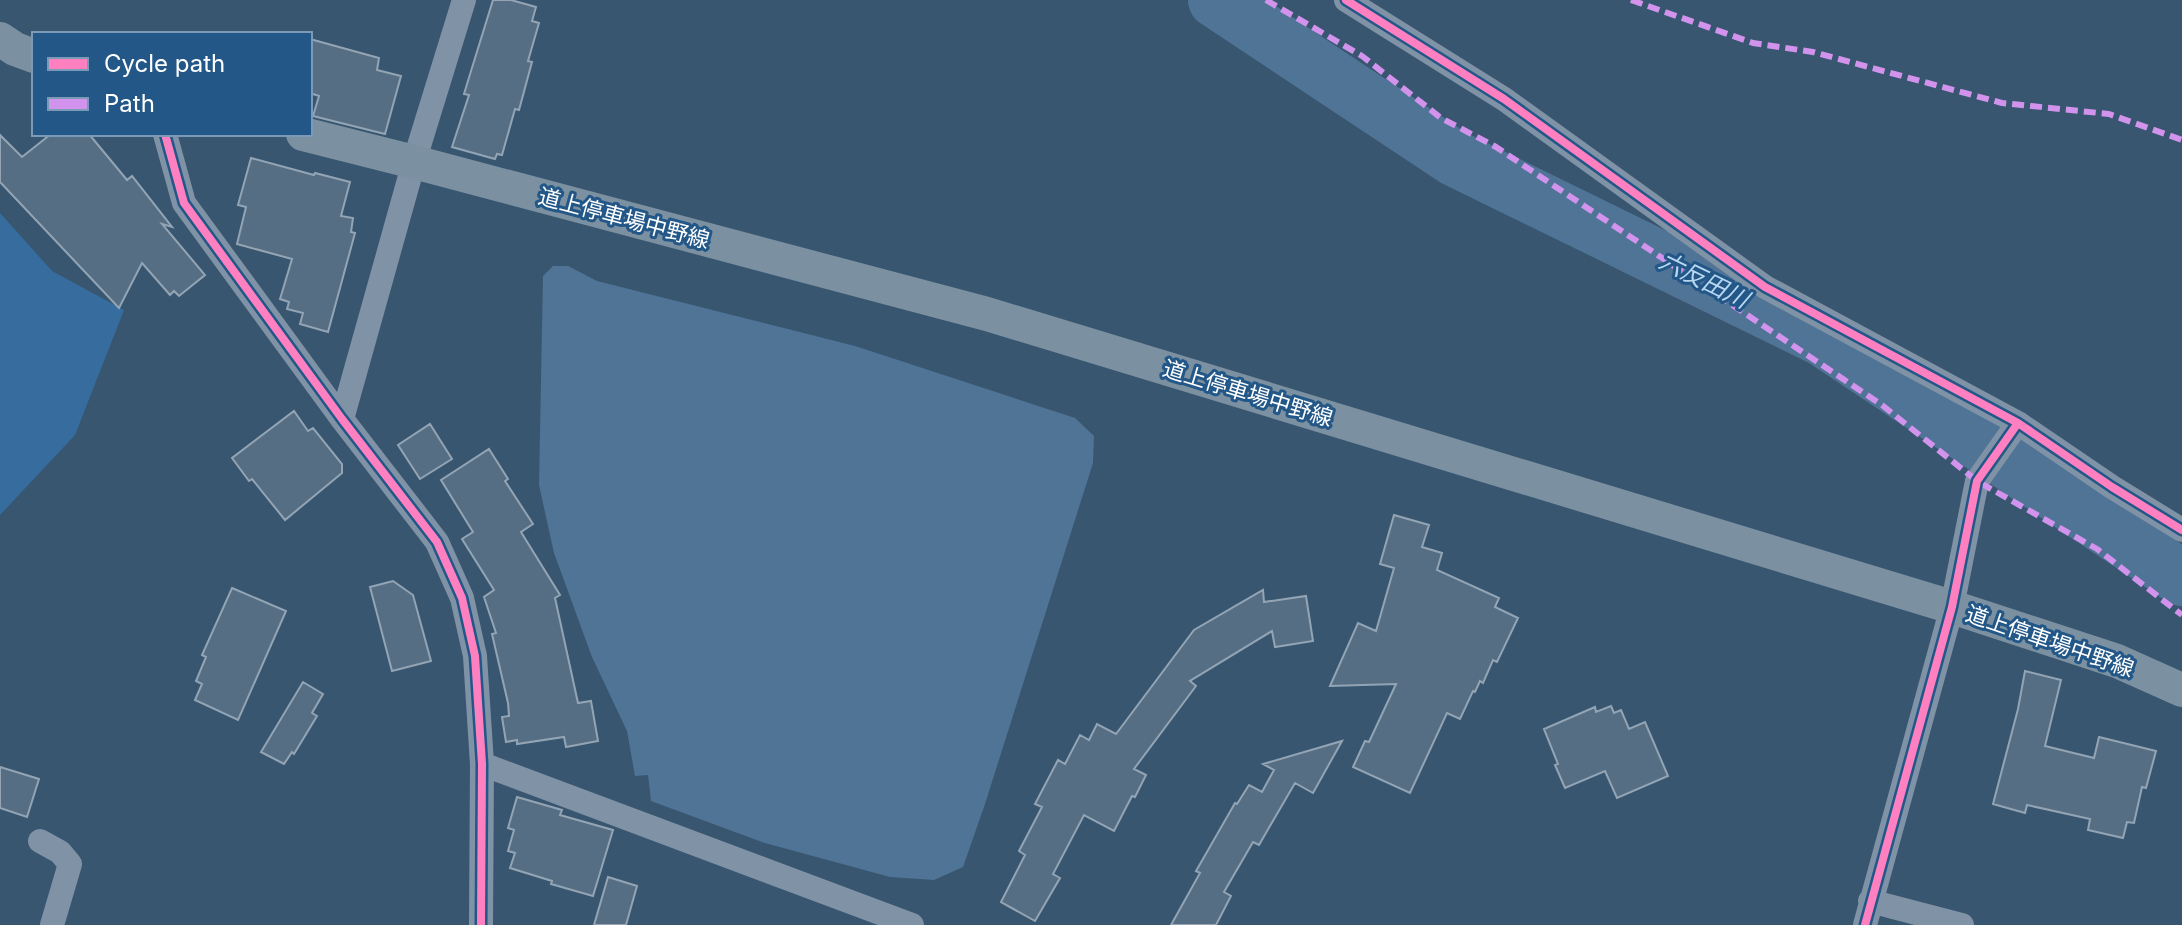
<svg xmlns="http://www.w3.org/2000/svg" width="2182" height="925" font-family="Inter,'Noto Sans JP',sans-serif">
<rect width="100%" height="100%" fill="#395670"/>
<path fill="#366d9e" d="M 0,213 L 52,271 L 124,310 L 75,435 L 0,515 Z"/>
<path fill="#507496" d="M 553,266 L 568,266 L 597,281 L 855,346 L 1075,418 L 1094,436 L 1093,463 L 985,804 L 963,867 L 934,880 L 890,877 L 765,843 L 651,801 L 648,775 L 635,776 L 627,731 L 592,657 L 554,553 L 539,485 L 543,276 Z"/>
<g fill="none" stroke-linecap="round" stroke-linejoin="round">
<path stroke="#507496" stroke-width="56" d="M 1216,0 L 1454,158 L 1822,338 L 2182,578"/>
</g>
<path fill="#566e83" stroke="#93a5b4" stroke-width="2" d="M 493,0 L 511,0 L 536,7 L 532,21 L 539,23 L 528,61 L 532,62 L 519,110 L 515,109 L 502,155 L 497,154 L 495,159 L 452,147 L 469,95 L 464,94 L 471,71 Z
M 310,39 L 379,58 L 377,70 L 401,76 L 385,134 L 313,116 L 319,96 L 310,93 Z
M 51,134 L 89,134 L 127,180 L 132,176 L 172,227 L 162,224 L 205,275 L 179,296 L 174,291 L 170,295 L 142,263 L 119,308 L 0,182 L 0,135 L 22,157 Z
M 251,158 L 314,175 L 315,173 L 350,182 L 341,216 L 353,218 L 351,232 L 355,233 L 328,332 L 300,324 L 303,313 L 287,309 L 289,302 L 280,299 L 292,259 L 237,244 L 246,207 L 238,205 Z
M 294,411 L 308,431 L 313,428 L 342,464 L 342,473 L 285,520 L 252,479 L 249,481 L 232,458 Z
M 430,424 L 452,459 L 420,479 L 398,445 Z
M 489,449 L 508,479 L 505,481 L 533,524 L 521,532 L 560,595 L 555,598 L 578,703 L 591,701 L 598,741 L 566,747 L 564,737 L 517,744 L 517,740 L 506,742 L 502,717 L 509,716 L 508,703 L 492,634 L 496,633 L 484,597 L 494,590 L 462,539 L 473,532 L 441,480 Z
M 1394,515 L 1429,525 L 1422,547 L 1442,553 L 1437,570 L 1499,598 L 1495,607 L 1518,618 L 1497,662 L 1493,660 L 1483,683 L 1480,681 L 1475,692 L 1473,691 L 1460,719 L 1447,713 L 1410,793 L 1353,767 L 1365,741 L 1369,742 L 1396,684 L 1330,686 L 1358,623 L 1376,631 L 1394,568 L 1380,564 Z
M 393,581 L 413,595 L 431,661 L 392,671 L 370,587 Z
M 232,588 L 286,611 L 238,720 L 195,700 L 202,684 L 196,681 L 206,657 L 202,655 Z
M 1263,590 L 1264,602 L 1306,596 L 1313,641 L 1275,647 L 1272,631 L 1190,681 L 1196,686 L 1134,769 L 1146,775 L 1135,797 L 1132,796 L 1114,831 L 1084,815 L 1053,874 L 1060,878 L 1035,921 L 1001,902 L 1025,855 L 1019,851 L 1042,807 L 1035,804 L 1058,760 L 1065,764 L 1080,735 L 1089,740 L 1097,724 L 1116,734 L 1194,630 Z
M 2025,671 L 2061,680 L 2045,746 L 2094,758 L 2099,737 L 2156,751 L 2146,788 L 2142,787 L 2134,823 L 2127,822 L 2123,838 L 2088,830 L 2090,819 L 2027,805 L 2025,813 L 1993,804 L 2018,709 Z
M 303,682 L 323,694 L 312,713 L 317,716 L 294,754 L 292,752 L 284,764 L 261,752 Z
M 1611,706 L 1614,713 L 1621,710 L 1629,729 L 1645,722 L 1668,776 L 1617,798 L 1605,771 L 1565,788 L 1555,765 L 1558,764 L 1544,729 L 1595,707 L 1596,712 Z
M 1342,741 L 1313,793 L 1295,783 L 1259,845 L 1253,842 L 1224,892 L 1231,896 L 1216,925 L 1171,925 L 1200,873 L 1196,871 L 1235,803 L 1237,804 L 1249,785 L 1262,792 L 1274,770 L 1263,764 Z
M 0,767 L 39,779 L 27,817 L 0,808 Z
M 517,797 L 562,810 L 560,815 L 613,830 L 593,896 L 551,884 L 552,881 L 510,868 L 515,853 L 508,851 L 514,830 L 508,828 Z
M 608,877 L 637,886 L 626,925 L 594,925 Z"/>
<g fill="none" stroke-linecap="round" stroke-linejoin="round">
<path stroke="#8093a6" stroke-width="24" d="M 1346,0 L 1504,99 L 1765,287 L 2018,423 L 2112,487 L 2182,530
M 165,134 L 184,203 L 342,419 L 437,542 L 462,598 L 475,656 L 482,764 L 481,925
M 342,419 L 414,162 L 464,0
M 482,764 L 912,925
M 40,841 L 60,852 L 70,864 L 52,925
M 1870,901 L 1962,925
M 1865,925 L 1952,607 L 1977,481 L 2018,423"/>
<path stroke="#7b90a1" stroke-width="34" d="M 0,39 L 15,49 L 34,56
M 303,134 L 414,162 L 987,314 L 1952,607 L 2117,661 L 2182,690"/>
<path stroke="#d193ec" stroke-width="6" stroke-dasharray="12 6" stroke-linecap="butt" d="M 1266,0 L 1362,56 L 1441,118 L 1496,147 L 1882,405 L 1977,481 L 2097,549 L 2182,615
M 1631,0 L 1753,43 L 1813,52 L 2002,103 L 2109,114 L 2182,140"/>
<g stroke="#225787" stroke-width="13">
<path id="cycleway" d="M 1346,0 L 1504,99 L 1765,287 L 2018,423 L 2112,487 L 2182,530
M 165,134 L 184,203 L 342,419 L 437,542 L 462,598 L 475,656 L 482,764 L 481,925
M 1865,925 L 1952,607 L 1977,481 L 2018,423"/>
</g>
<use href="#cycleway" stroke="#ff80c0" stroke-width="8"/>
</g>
<g text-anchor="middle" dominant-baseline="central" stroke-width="6" stroke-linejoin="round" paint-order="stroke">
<g font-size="22" fill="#fff" stroke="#225787">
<text transform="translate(624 218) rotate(15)">道上停車場中野線</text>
<text transform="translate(1248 393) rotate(17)">道上停車場中野線</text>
<text transform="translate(2050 641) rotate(19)">道上停車場中野線</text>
</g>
<g font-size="24" font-style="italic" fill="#b8d7f1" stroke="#225787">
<text transform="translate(1704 280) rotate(26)">六反田川</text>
</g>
</g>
<rect x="32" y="32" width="280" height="104" fill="#225787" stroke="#7a9ab7" stroke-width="2"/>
<rect x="48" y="58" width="40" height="12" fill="#ff80c0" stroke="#7a9ab7" stroke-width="2"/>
<text x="104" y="72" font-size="24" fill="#ffffff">Cycle path</text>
<rect x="48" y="98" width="40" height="12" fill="#d193ec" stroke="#7a9ab7" stroke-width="2"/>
<text x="104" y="112" font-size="24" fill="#ffffff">Path</text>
</svg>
